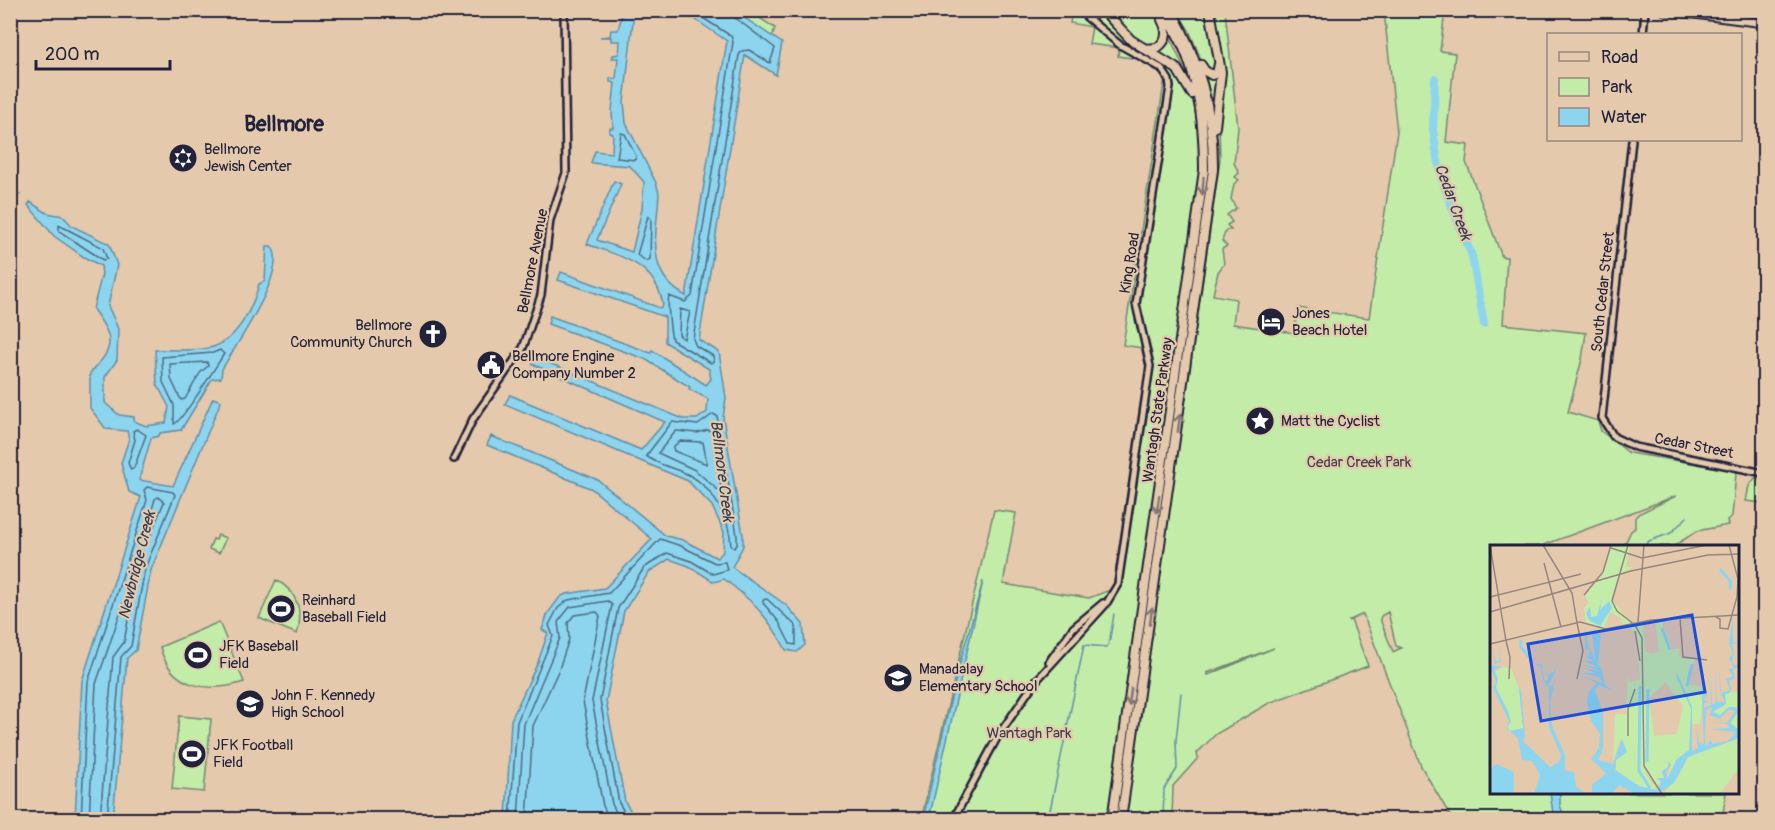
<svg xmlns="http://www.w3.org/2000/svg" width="1775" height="830" font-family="Pangolin,sans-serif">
<rect width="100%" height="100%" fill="#e4c9ac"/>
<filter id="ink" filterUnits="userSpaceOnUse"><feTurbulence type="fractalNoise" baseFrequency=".0167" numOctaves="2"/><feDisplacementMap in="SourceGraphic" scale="12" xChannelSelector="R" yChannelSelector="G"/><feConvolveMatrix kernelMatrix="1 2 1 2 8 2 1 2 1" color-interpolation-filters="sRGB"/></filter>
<g filter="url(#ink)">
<path fill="#c2eca8" stroke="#728772" stroke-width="1.5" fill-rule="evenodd" d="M 734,11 L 749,11 L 775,28 L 772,37 Z
M 1072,11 L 1099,11 C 1117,40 1144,48 1170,67 C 1204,92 1198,148 1199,185 L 1107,819 L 921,820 L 994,510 L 1016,513 L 1003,584 L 1089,598 L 1113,589 L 1147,364 L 1142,348 L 1123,345 L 1165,77 L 1139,59 L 1118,56 L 1119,48 L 1089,44 L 1092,27 L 1070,23 Z
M 1107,11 L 1154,11 L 1165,31 L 1158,45 C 1134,48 1121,26 1107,11 Z
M 1177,11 L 1207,11 L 1217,58 L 1214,72 L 1205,69 L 1189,30 Z
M 1215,11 L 1225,11 L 1238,128 L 1234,163 L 1239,173 L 1235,177 L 1239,180 L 1234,184 L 1231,199 L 1236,208 L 1227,215 L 1232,222 L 1227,225 L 1231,230 L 1226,230 L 1222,241 L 1227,246 L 1222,249 L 1224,264 L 1218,272 L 1213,295 L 1236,299 L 1233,324 L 1294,333 L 1298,308 L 1369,318 L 1397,132 L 1384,11 L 1445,11 L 1440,51 L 1455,53 L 1446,142 L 1468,145 L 1466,162 L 1502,257 L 1507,257 L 1503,324 L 1586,333 L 1582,359 L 1568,412 L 1598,421 L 1601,431 L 1629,453 L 1742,471 L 1736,473 L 1732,516 L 1727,521 L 1728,525 L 1697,531 L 1674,546 L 1624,546 L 1631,531 L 1635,528 L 1635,518 L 1638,514 L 1676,496 L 1541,546 L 1492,546 L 1492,792 L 1726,793 L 1722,819 L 1452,819 L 1421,766 L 1363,614 L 1348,621 L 1351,620 L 1368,666 L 1269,703 L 1216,734 L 1197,753 L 1198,758 L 1173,786 L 1172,819 L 1125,820 L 1220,160 L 1219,124 L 1225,79 ZM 1388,612 L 1396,646 L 1401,648 L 1393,652 L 1380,619 L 1381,616 ZM 1274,648 L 1208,675 L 1207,673 Z
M 1171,39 L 1190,83 L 1185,75 L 1151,51 L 1162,48 Z
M 1218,78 L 1213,106 L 1206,79 Z
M 1198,80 L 1208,129 L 1208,194 L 1117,819 L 1115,820 L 1206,193 L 1206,129 Z
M 1755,478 L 1764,478 L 1764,503 L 1746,501 L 1749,486 Z
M 218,535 L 226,538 L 219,553 L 209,549 L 213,539 L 216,540 Z
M 276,580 C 297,591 304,612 297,634 L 259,618 Z
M 219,622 L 244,682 C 209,693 171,689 160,647 Z
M 179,716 L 211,719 L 204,792 L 172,789 Z"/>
<path fill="#8dd5ee" stroke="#628da6" stroke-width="1.5" d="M 623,11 L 634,11 L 624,102 L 626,123 L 656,183 L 659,193 C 657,233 644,274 686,296 L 727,41 L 696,20 L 697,11 L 734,11 L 782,43 L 776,75 L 745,55 L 699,340 L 719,352 L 726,398 L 723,418 L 743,535 L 743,546 L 732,567 L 786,605 L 803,624 L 805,645 L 797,652 L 786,650 C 771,620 751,599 724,579 L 714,582 L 689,566 L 669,559 L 649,572 L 624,611 L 606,701 L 625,802 L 636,819 L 506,819 L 511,720 L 538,662 L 548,633 L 542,630 L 548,613 L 560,597 L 566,594 L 605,588 L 652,539 L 592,489 L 487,445 L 491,436 L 598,480 L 666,536 L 683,540 L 717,558 L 723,552 L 724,532 L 712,506 L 688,481 L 505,404 L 510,395 L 641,450 L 665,422 L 532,364 L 535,357 L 683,419 L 697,419 L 707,412 L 708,399 L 689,389 L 690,387 L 645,359 L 548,324 L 550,316 L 651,353 L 652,350 L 706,385 L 711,379 L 709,369 L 665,342 L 665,317 L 558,280 L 561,272 L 660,308 L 663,305 C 656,263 621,257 587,244 L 614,181 L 621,184 L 597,240 L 632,252 L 642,209 L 644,182 L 630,166 L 591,163 L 595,151 L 612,153 L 613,134 L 609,132 L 610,128 L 613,128 L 612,111 L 615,83 L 610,82 L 610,78 L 616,79 L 618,58 L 612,58 L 613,55 L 619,54 L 620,41 L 611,41 L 611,37 L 600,37 L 610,36 L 611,30 L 618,30 Z
M 30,202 L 47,213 L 63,216 L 72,226 L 109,244 L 117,265 L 108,306 L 118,329 L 117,360 L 105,377 L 105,403 L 119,415 L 134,417 L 134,421 L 146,426 L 166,423 L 169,407 L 157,384 L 155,350 C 171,349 198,352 213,347 C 238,339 253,307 259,284 L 265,281 L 267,246 L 271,246 C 291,267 234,348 222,369 L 221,378 L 212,379 L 181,430 L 160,433 L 159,436 L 151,438 L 139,480 L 173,486 L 213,398 L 221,401 L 151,570 L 136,650 L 127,658 L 113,819 L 75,819 L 82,681 L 141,497 L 129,492 L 121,463 L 129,439 L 127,431 L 106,429 L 90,408 L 90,373 C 117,346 113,338 93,309 L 102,274 L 101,266 L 84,257 L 54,236 L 28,205 Z
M 983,581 L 929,819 L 923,819 L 958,669 Z
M 1550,793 L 1560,793 L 1560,805 L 1565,819 L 1554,819 Z"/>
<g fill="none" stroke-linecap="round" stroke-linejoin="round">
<path stroke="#4d6a83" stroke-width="1.5" d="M 703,10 L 703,18 L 731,36 L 733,42 L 692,296 L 685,302 L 669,296 C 667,303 670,330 672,340 L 711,363 L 714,361 L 713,356 L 696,346 L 693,339 L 739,55 L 742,51 L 749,50 L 770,63 L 775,48 L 734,17 L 732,10
M 621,133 L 625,134 L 636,156 L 635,160 L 617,158 Z
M 648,216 L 651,219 L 650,259 L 646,261 L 637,255 Z
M 59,225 L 103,248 L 107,259 L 103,260 L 59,231 Z
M 680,309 L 690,312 L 684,339 L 679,335 Z
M 220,350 L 224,354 C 218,363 181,423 174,424 L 174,405 L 163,382 L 162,357 L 213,353 Z
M 207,362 L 208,366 L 200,373 L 185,399 L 181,400 L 171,379 L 170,364 Z
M 713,414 L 717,416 L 737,535 L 737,545 L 734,548 L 731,546 C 730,520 713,487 689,475 C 675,468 657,465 646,456 L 672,422 L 698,425 Z
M 137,429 L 146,435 L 134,468 L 131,470 L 128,463 L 135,440 L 133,431 Z
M 708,430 L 712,432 L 721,488 L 719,491 L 695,470 L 658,453 L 676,431 L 697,433 Z
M 680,441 L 703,442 L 707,464 L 674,451 L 673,447 Z
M 158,497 L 164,502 L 150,536 L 147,537 L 145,533 L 155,499 Z
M 767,599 L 796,626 L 796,645 L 790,644 L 779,622 L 763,603 L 763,600 Z
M 81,820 L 88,682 L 147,500 L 144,490 L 147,487 L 173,492 L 175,495 L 145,568 L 131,646 L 121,657 L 107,820
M 89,820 L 96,684 L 127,593 L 130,591 L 133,594 L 124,642 L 113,657 L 100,820
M 510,820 L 517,722 L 553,636 L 549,625 L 558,608 L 568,600 L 609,593 L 660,539 L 681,546 L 715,563 L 725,562 L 727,570 L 713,574 L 691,561 L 667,553 L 644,568 L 618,608 L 600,700 L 619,803 L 629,820
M 518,820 L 524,724 L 560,638 L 558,622 L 570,607 L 608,601 L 612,605 L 592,701 L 612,804 L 620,820
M 527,820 L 533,726 L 559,669 L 569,639 L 568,623 L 574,615 L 597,612 L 600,616 L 583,701 L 603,806 L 610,820"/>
<path stroke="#628da6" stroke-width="1.5" d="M 10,186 L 20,195
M 1644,546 L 1649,541 L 1671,533 L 1687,517
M 1048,820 L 1084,645 L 1106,647 L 1109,644 L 1114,614
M 1163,820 L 1164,789 L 1177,769 L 1176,741 L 1181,693"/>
<path stroke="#8dd5ee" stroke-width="8" d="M 1435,79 L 1433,129 L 1437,158 L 1447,195 L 1472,256 L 1484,324"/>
<g stroke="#22223b" stroke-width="10">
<path id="tertiary" d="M 1643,34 L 1645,10
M 1632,140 L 1602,418 L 1614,437 L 1635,447 L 1764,473
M 454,459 L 473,419 L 523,348 L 541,295 L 550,220 L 566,173 L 564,10
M 1049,662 L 1073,628 L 1103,603
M 1036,681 L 1106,604 L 1118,584 L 1150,366 L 1136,304 L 1170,87 L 1169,80 L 1161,68 L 1120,45 L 1078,10
M 953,820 L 998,736 L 1037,679"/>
</g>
<g stroke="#22223b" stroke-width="11">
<path id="primary" d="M 1663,10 L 1764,23"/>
</g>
<g stroke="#22223b" stroke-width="12">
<path id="motorway" d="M 1103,10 L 1131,40 L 1177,69 L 1192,94
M 1210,10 L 1221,72 L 1215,127
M 1144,49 L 1157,48 C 1168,40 1168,31 1162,20
M 1201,65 L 1205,71 L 1212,75 L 1217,73 L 1219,64
M 1112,820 L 1204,170 C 1204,117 1196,52 1161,10
M 1121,820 L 1213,170 C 1214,112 1200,61 1171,10"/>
</g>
<use href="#tertiary" stroke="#e4c9ac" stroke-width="5"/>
<use href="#primary" stroke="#e4c9ac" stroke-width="7"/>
<use href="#motorway" stroke="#e4c9ac" stroke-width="8"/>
</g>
<defs><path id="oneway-shaft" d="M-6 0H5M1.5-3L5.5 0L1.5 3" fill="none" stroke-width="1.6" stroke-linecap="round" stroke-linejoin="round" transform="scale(1.5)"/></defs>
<g stroke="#837674">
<use href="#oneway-shaft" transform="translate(1203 186) rotate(94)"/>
<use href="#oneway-shaft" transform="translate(1179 423) rotate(-82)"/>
<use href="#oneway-shaft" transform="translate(1158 504) rotate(98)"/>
<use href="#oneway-shaft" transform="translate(1151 616) rotate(-82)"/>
<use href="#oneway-shaft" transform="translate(1130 697) rotate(98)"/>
</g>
</g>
<defs>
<g id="synagogue-disc" transform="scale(1.5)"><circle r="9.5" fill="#22223b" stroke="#e4c9ac"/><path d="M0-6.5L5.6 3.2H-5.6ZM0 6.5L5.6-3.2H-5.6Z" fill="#fff"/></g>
<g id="hotel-disc" transform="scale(1.5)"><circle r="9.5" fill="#22223b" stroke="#e4c9ac"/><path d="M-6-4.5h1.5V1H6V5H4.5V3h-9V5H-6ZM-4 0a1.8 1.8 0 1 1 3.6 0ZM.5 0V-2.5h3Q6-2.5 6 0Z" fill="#fff"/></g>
<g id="church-disc" transform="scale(1.5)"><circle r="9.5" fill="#22223b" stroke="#e4c9ac"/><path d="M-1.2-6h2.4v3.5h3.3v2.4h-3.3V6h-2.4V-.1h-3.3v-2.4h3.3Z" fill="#fff"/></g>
<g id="civic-disc" transform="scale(1.5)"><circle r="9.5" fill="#22223b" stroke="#e4c9ac"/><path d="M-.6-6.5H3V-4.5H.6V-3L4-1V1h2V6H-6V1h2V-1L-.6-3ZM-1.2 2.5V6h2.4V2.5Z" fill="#fff"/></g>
<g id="sight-disc" transform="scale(1.5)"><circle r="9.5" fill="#22223b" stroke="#e4c9ac"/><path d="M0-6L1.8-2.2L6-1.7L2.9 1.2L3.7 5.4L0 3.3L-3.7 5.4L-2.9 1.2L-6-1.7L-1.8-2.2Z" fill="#fff"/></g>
<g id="stadium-disc" transform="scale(1.5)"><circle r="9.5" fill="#22223b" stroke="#e4c9ac"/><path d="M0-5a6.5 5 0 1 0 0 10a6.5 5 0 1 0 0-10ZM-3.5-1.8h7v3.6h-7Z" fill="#fff"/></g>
<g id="school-disc" transform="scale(1.5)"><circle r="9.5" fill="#22223b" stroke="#e4c9ac"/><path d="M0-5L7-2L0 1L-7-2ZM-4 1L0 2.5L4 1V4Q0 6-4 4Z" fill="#fff"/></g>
</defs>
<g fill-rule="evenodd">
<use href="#synagogue-disc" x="183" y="158"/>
<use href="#hotel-disc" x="1271" y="322"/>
<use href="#church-disc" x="433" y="334"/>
<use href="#civic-disc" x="491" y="365"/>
<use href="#sight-disc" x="1260" y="421"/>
<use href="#stadium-disc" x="281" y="609"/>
<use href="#stadium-disc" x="198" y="655"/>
<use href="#school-disc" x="898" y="678"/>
<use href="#school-disc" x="250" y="704"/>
<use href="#stadium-disc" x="192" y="754"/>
</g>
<g text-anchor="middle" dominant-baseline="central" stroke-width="4.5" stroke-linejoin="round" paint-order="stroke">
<g font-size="15" fill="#22223b" stroke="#e4c9ac" text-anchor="start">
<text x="204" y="149">Bellmore<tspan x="204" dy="17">Jewish Center</tspan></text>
<text x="1292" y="313">Jones<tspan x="1292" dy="17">Beach Hotel</tspan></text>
<text x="412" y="325" text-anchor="end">Bellmore<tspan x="412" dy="17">Community Church</tspan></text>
<text x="512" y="356">Bellmore Engine<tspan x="512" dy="17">Company Number 2</tspan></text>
<text x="1281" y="421">Matt the Cyclist</text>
<text x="302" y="600">Reinhard<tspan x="302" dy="17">Baseball Field</tspan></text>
<text x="219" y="646">JFK Baseball<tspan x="219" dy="17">Field</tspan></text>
<text x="919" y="669">Manadalay<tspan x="919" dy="17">Elementary School</tspan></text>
<text x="271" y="695">John F. Kennedy<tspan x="271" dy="17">High School</tspan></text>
<text x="213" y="745">JFK Football<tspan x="213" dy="17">Field</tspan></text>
</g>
<g font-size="15" fill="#22223b" stroke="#e4c9ac">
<text transform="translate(533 261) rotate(-79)">Bellmore Avenue</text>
<text transform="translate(1130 263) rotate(-81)">King Road</text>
<text transform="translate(1603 292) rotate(-84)">South Cedar Street</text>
<text transform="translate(1158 410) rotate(-82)">Wantagh State Parkway</text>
<text transform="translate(1694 446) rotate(11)">Cedar Street</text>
</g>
<g font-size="15" fill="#3a404b" stroke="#e4c9ac">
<text x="1359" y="462">Cedar Creek Park</text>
<text x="1029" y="733">Wantagh Park</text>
</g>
<g font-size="16" font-style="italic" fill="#323d56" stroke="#e4c9ac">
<text transform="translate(1453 202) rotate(70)">Cedar Creek</text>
<text transform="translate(722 471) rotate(83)">Bellmore Creek</text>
<text transform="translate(137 565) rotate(-76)">Newbridge Creek</text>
</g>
<g font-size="21" font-weight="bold" fill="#22223b" stroke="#e4c9ac">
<text x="284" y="124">Bellmore</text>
</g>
</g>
<g transform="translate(1490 545)">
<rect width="249" height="249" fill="#e4c9ac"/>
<path d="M 122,0 L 140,0 L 136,22 L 143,22 L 129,30 L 121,54 L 141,78 L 133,80 L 131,73 L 120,67 L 114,84 L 96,77 L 94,63 L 99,58 L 95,51 L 113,29 ZM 165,75 L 171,75 L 182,104 L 190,104 L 189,112 L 195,114 L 206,114 L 198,126 L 198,139 L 212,142 L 210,154 L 214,150 L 210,179 L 203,179 L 201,172 L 199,206 L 187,214 L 184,227 L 177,235 L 181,219 L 179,216 L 173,235 L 167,233 L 171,237 L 168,241 L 153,225 L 167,245 L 149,241 L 126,225 L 126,215 L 137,207 L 130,194 L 123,217 L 125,169 L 136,169 L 138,130 L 140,137 L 150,135 L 147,88 L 137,81 L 153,79 L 155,106 L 162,109 L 169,106 ZM 173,134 L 193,161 L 187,189 L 164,191 L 159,153 L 175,138 ZM 13,122 L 21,123 L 29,144 L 33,183 L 20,186 L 17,182 L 21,177 L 18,167 L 6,143 L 6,126 ZM 240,146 L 249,148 L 249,185 L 240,178 L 248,167 L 246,163 L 237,163 L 230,170 L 223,167 L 226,160 L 236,159 L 233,150 ZM 249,193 L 249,223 L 230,248 L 173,249 L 188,232 L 198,212 Z" fill="#c2eca8" fill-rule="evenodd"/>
<path d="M 112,53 L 110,65 L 119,56 L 122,63 L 110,81 L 99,75 L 96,68 L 100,62 L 101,72 L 107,71 ZM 243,73 L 243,97 L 249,98 L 242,99 L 244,108 L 242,118 L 248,121 L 243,125 L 245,133 L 239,136 L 241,143 L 240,148 L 235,149 L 236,159 L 223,167 L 230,170 L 239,162 L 246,162 L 248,167 L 240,178 L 249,185 L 249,193 L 198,212 L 184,238 L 168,249 L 145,249 L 129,240 L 122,249 L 102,249 L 102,240 L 116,228 L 101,214 L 109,203 L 110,189 L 101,176 L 97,157 L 99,146 L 107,138 L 90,131 L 113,138 L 109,132 L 91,128 L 106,128 L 93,123 L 110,126 L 94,120 L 110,123 L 94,116 L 104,116 L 96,112 L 97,106 L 97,112 L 100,108 L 99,104 L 95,105 L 95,81 L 98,100 L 105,115 L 102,86 L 111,90 L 108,119 L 111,123 L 115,140 L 123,146 L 109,140 L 105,145 L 113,168 L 113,204 L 108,215 L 123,219 L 132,194 L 137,207 L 126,215 L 125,225 L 149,241 L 167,245 L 171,237 L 167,233 L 174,233 L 172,226 L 179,221 L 178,217 L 181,220 L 176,226 L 177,234 L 187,214 L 199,205 L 201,164 L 187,133 L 186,126 L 202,162 L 202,206 L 208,203 L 206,182 L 209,198 L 214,199 L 212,154 L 214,121 L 214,145 L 218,146 L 214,147 L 218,150 L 213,153 L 218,154 L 213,154 L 218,157 L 214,158 L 214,163 L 221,160 L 220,120 L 222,160 L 226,157 L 225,120 L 227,157 L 235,157 L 230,146 L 229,120 L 231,148 L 240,145 L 236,134 L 243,131 L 238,124 L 244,123 L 239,113 L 243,109 L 239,98 ZM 222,162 L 220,170 L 229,174 L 239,165 L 245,166 L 237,178 L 220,177 L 237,179 L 240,183 L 220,184 L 246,187 L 238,196 L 223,199 L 220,194 L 218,200 L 215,200 L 216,165 ZM 9,101 L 11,116 L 1,121 L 12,121 L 4,125 L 8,134 L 6,143 L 18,166 L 21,177 L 17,182 L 20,186 L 33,183 L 29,144 L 31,144 L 35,191 L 33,196 L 60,222 L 69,217 L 71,210 L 59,183 L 59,143 L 53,135 L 51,122 L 44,118 L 52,120 L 54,135 L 58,136 L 58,129 L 64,127 L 67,118 L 64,130 L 58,140 L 62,141 L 65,133 L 60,158 L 62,180 L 75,210 L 75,226 L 84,227 L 86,242 L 96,249 L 44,249 L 50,230 L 42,216 L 32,215 L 28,193 L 16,183 L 19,176 L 3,143 L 6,137 L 0,121 L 5,118 L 2,102 L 6,117 L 10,115 ZM 6,219 L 24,227 L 24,249 L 0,249 L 0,225 Z" fill="#8dd5ee" fill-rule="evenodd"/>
<path fill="none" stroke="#8dd5ee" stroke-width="3" d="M 230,24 L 241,37 L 240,44M 172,83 L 180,105M 31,95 L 31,102 L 43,117M 150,141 L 149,226 L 160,243M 197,141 L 202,119M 157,217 L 158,144"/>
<path fill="none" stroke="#96867f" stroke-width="1.5" d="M 0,0 L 16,96M 53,0 L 82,48 L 87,78M 138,0 L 122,56 L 127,66 L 145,80 L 152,93 L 154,221 L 172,249M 121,3 L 152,13 L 217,0M 54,18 L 71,82M 94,50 L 113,27 L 121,0M 0,52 L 91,29M 0,67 L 141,26 L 218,10 L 249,9M 226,72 L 230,74 L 230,83 L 238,84 L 247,52 L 248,34 L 239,0M 190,73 L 193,112 L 217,115M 148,77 L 154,0M 145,86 L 150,116M 16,96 L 20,112 L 19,134M 0,99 L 90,77 L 116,84 L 161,75 L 249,70M 87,134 L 93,106 L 87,78M 138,191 L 138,164 L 145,144"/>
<path fill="#1d4ed8" fill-opacity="0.15" stroke="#1d4ed8" stroke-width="3" d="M 202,70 L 215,147 L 51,176 L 38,99 Z"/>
<rect width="249" height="249" fill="none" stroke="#22223b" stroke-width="3"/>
</g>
<rect width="1775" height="830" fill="none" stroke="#e4c9ac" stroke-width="36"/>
<rect x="18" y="18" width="1739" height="794" fill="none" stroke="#22223b" stroke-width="2" filter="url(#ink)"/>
<rect x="1547" y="33" width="195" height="108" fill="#e4c9ac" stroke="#96867f" stroke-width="1.5"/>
<rect x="1559" y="52" width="30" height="9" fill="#e4c9ac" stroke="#96867f" stroke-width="1.5"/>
<text x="1601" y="63" font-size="18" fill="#22223b">Road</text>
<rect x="1559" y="78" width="30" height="18" fill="#c2eca8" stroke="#96867f" stroke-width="1.5"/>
<text x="1601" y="93" font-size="18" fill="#22223b">Park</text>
<rect x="1559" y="108" width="30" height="18" fill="#8dd5ee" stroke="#96867f" stroke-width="1.5"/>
<text x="1601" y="123" font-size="18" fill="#22223b">Water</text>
<path d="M36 60v9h134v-9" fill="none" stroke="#22223b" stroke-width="3"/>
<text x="45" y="60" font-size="18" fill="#22223b" stroke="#e4c9ac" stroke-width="4.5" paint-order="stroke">200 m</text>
</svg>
